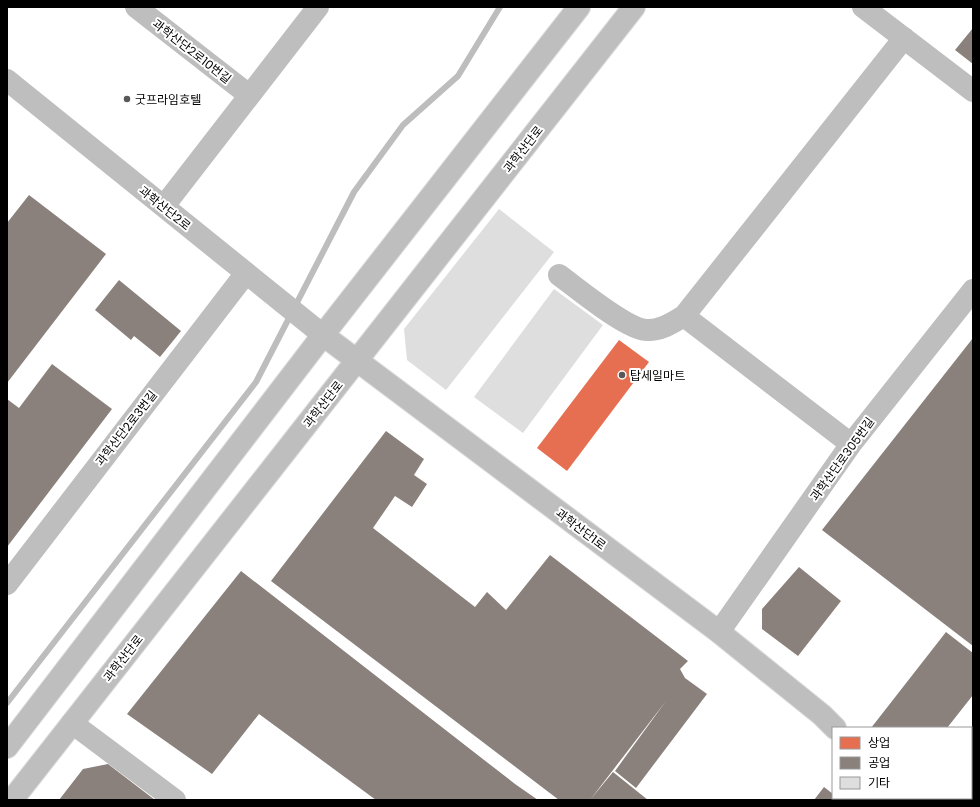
<svg xmlns="http://www.w3.org/2000/svg" width="980" height="807" font-family="Poppins,'Noto Sans KR',sans-serif">
<rect width="100%" height="100%" fill="#fff"/>
<path fill="#e76f51" d="M 619,340 L 649,362 L 567,471 L 537,448 Z"/>
<path fill="#8a817c" d="M 973,28 L 973,64 L 955,50 Z
M 29,195 L 106,254 L 7,383 L 7,223 Z
M 119,280 L 181,331 L 160,357 L 134,336 L 131,340 L 95,310 Z
M 973,338 L 973,646 L 822,530 Z
M 52,364 L 112,409 L 7,547 L 7,399 L 19,408 Z
M 386,431 L 424,459 L 414,475 L 427,484 L 412,507 L 395,496 L 373,528 L 475,607 L 487,592 L 506,610 L 550,555 L 688,661 L 680,669 L 685,678 L 707,694 L 636,788 L 615,771 L 666,701 L 590,800 L 559,800 L 271,581 Z
M 799,567 L 841,601 L 798,656 L 762,629 L 762,609 Z
M 241,571 L 515,784 L 538,800 L 376,800 L 259,714 L 212,774 L 127,714 Z
M 946,632 L 973,653 L 973,695 L 947,728 L 871,728 Z
M 108,764 L 155,800 L 59,800 L 83,769 Z
M 613,772 L 648,800 L 590,800 Z
M 973,786 L 973,800 L 961,800 L 963,798 L 971,798 L 971,788 Z
M 824,787 L 833,794 L 833,798 L 841,800 L 814,800 Z"/>
<g fill="none" stroke-linecap="round" stroke-linejoin="round">
<path stroke="#bdbdbd" stroke-width="6" d="M 7,703 L 256,382 L 354,192 L 403,125 L 458,76 L 500,7"/>
</g>
<path fill="#dedede" d="M 499,209 L 554,252 L 446,390 L 407,360 L 404,329 Z
M 554,289 L 603,325 L 523,433 L 474,397 Z"/>
<g fill="none" stroke-linecap="round" stroke-linejoin="round">
<g stroke="#dbdbdb" stroke-width="24">
<path id="major" d="M 323,335 L 719,632 L 822,715 L 835,728
M 7,747 L 323,335 L 579,7
M 901,798 L 902,800
M 12,800 L 634,7"/>
</g>
<path stroke="#bebebe" stroke-width="22" d="M 136,7 L 249,95
M 863,7 L 973,91
M 7,80 L 323,335
M 164,206 L 318,7
M 559,275 C 577,288 627,330 647,330 C 661,331 673,322 684,316 L 904,38
M 684,316 L 851,444
M 7,584 L 246,273
M 719,632 L 851,444 L 973,290
M 72,723 L 175,800"/>
<use href="#major" stroke="#bebebe" stroke-width="22"/>
</g>
<g fill="#595959" stroke="#fff" stroke-width="1.5">
<circle cx="127" cy="99" r="4"/>
<circle cx="622" cy="375" r="4"/>
</g>
<g text-anchor="middle" dominant-baseline="central" stroke-width="4" stroke-linejoin="round" paint-order="stroke">
<g font-size="12" fill="#000" stroke="#fff">
<text transform="translate(192 51) rotate(38)">과학산단2로10번길</text>
<text transform="translate(523 149) rotate(-52)">과학산단로</text>
<text transform="translate(165 208) rotate(39)">과학산단2로</text>
<text transform="translate(323 404) rotate(-52)">과학산단로</text>
<text transform="translate(126 428) rotate(-52)">과학산단2로3번길</text>
<text transform="translate(842 459) rotate(-54)">과학산단로305번길</text>
<text transform="translate(581 529) rotate(37)">과학산단1로</text>
<text transform="translate(123 658) rotate(-52)">과학산단로</text>
</g>
<g font-size="12" fill="#000" stroke="#fff" text-anchor="start">
<text x="135" y="99">굿프라임호텔</text>
<text x="630" y="375">탑세일마트</text>
</g>
</g>
<rect width="980" height="807" fill="none" stroke="#000000" stroke-width="16"/>
<rect x="832" y="727" width="140" height="72" fill="#ffffff" stroke="#999999"/>
<rect x="840" y="737" width="20" height="12" fill="#e76f51" stroke="#999999"/>
<text x="868" y="747" font-size="12" fill="#000000">상업</text>
<rect x="840" y="757" width="20" height="12" fill="#8a817c" stroke="#999999"/>
<text x="868" y="767" font-size="12" fill="#000000">공업</text>
<rect x="840" y="777" width="20" height="12" fill="#dedede" stroke="#999999"/>
<text x="868" y="787" font-size="12" fill="#000000">기타</text>
</svg>
